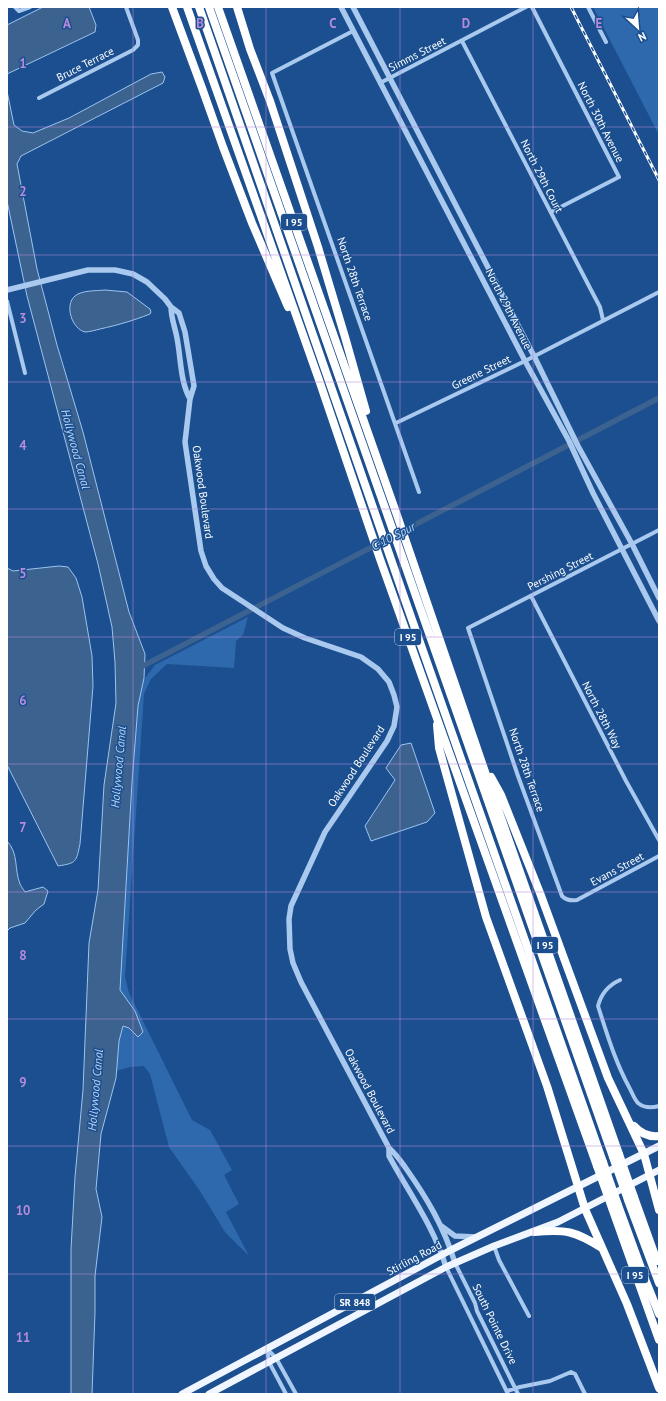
<svg xmlns="http://www.w3.org/2000/svg" width="666" height="1401" font-family="'PT Sans',sans-serif">
<rect width="100%" height="100%" fill="#1b4f8f"/>
<path fill="#2e69ad" d="M 593,7 L 659,7 L 659,135 Z
M 248,617 L 243,635 L 236,641 L 234,668 L 167,664 L 151,679 L 144,694 L 125,977 L 129,993 L 192,1120 L 210,1130 L 232,1170 L 224,1175 L 239,1204 L 226,1212 L 249,1256 L 225,1232 L 200,1191 L 169,1147 L 150,1074 L 144,1066 L 130,1067 L 116,1071 L 119,1041 L 122,1026 L 129,1028 L 138,1037 L 135,1011 L 120,990 L 132,782 L 138,706 L 143,681 L 155,665 Z"/>
<path fill="#3c6290" stroke="#9cc4f0" d="M 43,7 L 89,7 L 96,25 L 95,32 L 7,74 L 7,25 Z
M 162,72 L 165,77 L 163,83 L 21,156 L 17,164 L 37,269 L 57,345 L 83,432 L 129,612 L 145,654 L 144,678 L 138,706 L 132,782 L 120,990 L 135,1011 L 143,1032 L 138,1037 L 129,1028 L 123,1026 L 119,1041 L 116,1078 L 101,1134 L 96,1189 L 102,1217 L 95,1276 L 95,1312 L 92,1394 L 71,1394 L 71,1249 L 75,1177 L 83,1090 L 89,943 L 98,890 L 104,785 L 116,703 L 115,662 L 112,627 L 98,564 L 27,296 L 7,201 L 7,91 L 14,125 L 22,131 L 33,133 L 69,118 L 151,74 Z
M 105,290 L 127,292 L 150,309 L 151,312 L 150,314 C 132,321 118,325 100,329 C 96,330 89,332 85,332 C 72,329 64,305 75,296 C 82,290 96,291 105,290 Z
M 59,566 L 68,567 L 76,578 L 82,597 L 92,656 L 93,686 L 80,844 C 76,862 77,863 58,866 L 7,765 L 7,568 L 13,571 Z
M 411,743 L 435,813 L 427,822 L 371,841 L 365,826 L 395,780 L 386,768 L 401,745 Z
M 7,841 C 19,854 14,869 20,884 C 21,886 23,889 25,892 L 43,887 L 48,891 L 44,904 L 36,910 L 25,923 L 10,928 L 7,931 Z"/>
<g fill="none" stroke-linecap="round" stroke-linejoin="round">
<path stroke="#3c6290" stroke-width="5.5" d="M 137,669 L 659,398"/>
<path stroke="#a9c9ee" stroke-width="4" d="M 15,7 L 19,11 L 30,7
M 532,7 L 619,177 L 551,212
M 588,7 L 606,42
M 353,31 L 272,73 L 419,492
M 462,41 L 590,288 L 600,307 L 603,320
M 380,83 L 526,7
M 39,98 L 133,50 L 138,45 L 138,40 L 126,7
M 7,301 L 25,373
M 396,423 L 525,361 L 659,292
M 659,530 L 468,628 L 518,776 L 562,896 C 566,900 571,901 577,900 L 659,856
M 531,596 L 626,781 L 659,840
M 620,980 C 609,985 601,994 598,1006 C 607,1034 615,1061 629,1087 C 632,1092 634,1099 638,1103 C 644,1108 652,1108 659,1106
M 494,1246 L 499,1260 L 529,1316
M 455,1263 L 475,1303 L 477,1311 L 518,1394
M 446,1267 L 508,1394
M 267,1349 L 276,1358 L 296,1394
M 267,1349 L 269,1362 L 286,1394
M 507,1391 L 520,1387 L 550,1381 L 571,1372 L 575,1374 L 585,1394"/>
<path stroke="#a9c9ee" stroke-width="5.5" d="M 341,7 L 525,361 L 569,441 L 593,493 L 659,621
M 353,7 L 534,356 L 578,446 L 632,544 L 659,598
M 7,290 L 88,270 L 115,270 L 133,274 L 147,282 L 165,299 L 171,307 L 179,313 L 185,332 L 194,386 L 190,399 L 185,442 L 201,551 L 206,566 L 214,579 L 222,588 L 283,628 L 305,638 L 361,657 L 378,669 L 389,682 L 394,695 L 397,707 L 394,726 L 387,741 L 325,832 L 291,906 L 289,919 L 290,949 L 293,963 L 301,982 L 389,1148 C 396,1154 400,1160 405,1167 C 427,1198 444,1227 455,1263
M 171,307 C 171,318 175,327 177,338 C 181,358 180,381 190,399
M 389,1148 L 389,1156 C 409,1193 434,1227 446,1267
M 440,1225 L 455,1236 L 476,1237"/>
<path stroke="#f0f6ff" stroke-width="7" d="M 182,1394 L 451,1250 L 659,1146
M 209,1394 L 446,1267 L 494,1246 L 558,1222 L 659,1170"/>
<path stroke="#fff" stroke-width="8" d="M 172,7 L 202,88 L 223,147 L 252,223 L 288,307
M 187,7 L 319,380 L 380,559 L 597,1166
M 199,7 L 410,614 L 603,1162
M 209,7 L 613,1157
M 218,7 L 398,518 L 493,795 L 619,1154
M 237,7 L 250,49 L 270,101 L 318,247 L 345,337 L 366,411
M 437,725 L 439,748 L 486,917 L 547,1086 L 585,1209 L 627,1304 L 659,1388
M 491,777 L 501,795 L 540,893 L 608,1078 L 644,1154 L 659,1210
M 634,1126 C 641,1134 649,1137 659,1136
M 634,1197 L 657,1261
M 628,1200 L 659,1283
M 618,1205 L 645,1279 L 659,1314
M 612,1208 L 659,1340
M 534,1232 C 566,1229 575,1231 602,1248"/>
<g stroke="#fff" stroke-width="3">
<path id="rail" d="M 571,7 L 659,180"/>
</g>
<use href="#rail" stroke="#1b4f8f" stroke-width="1.5" stroke-dasharray="4.5" stroke-linecap="butt"/>
<path stroke="#fff" stroke-width="8" d="M 619,1154 L 634,1197
M 613,1157 L 628,1200
M 603,1162 L 618,1205
M 597,1166 L 612,1208"/>
</g>
<path fill="none" stroke="#b68bdc" stroke-width="1" stroke-opacity="0.55" d="M 133,7 L 133,1394M 266,7 L 266,1394M 400,7 L 400,1394M 533,7 L 533,1394M 7,127 L 659,127M 7,255 L 659,255M 7,382 L 659,382M 7,509 L 659,509M 7,637 L 659,637M 7,764 L 659,764M 7,892 L 659,892M 7,1019 L 659,1019M 7,1146 L 659,1146M 7,1274 L 659,1274"/>
<g text-anchor="middle" dominant-baseline="central" stroke-width="3" stroke-linejoin="round" paint-order="stroke">
<g fill="#1b4f8f" stroke="#bbcadd" stroke-width="1">
<rect x="281" y="214" width="26" height="16" rx="3"/>
<rect x="395" y="629" width="26" height="16" rx="3"/>
<rect x="532" y="937" width="26" height="16" rx="3"/>
<rect x="622" y="1267" width="26" height="16" rx="3"/>
<rect x="335" y="1294" width="40" height="16" rx="3"/>
</g>
<g font-size="10" font-weight="bold" fill="#fff">
<text x="294" y="222">I 95</text>
<text x="408" y="637">I 95</text>
<text x="545" y="945">I 95</text>
<text x="635" y="1275">I 95</text>
<text x="355" y="1302">SR 848</text>
</g>
<g font-size="11" fill="#fff" stroke="#1b4f8f">
<text transform="translate(417 54) rotate(-27)">Simms Street</text>
<text transform="translate(85 64) rotate(-27)">Bruce Terrace</text>
<text transform="translate(601 122) rotate(63)">North 30th Avenue</text>
<text transform="translate(542 176) rotate(63)">North 29th Court</text>
<text transform="translate(355 279) rotate(71)">North 28th Terrace</text>
<text transform="translate(509 309) rotate(63)">North 29th Avenue</text>
<text transform="translate(481 372) rotate(-26)">Greene Street</text>
<text transform="translate(203 492) rotate(82)">Oakwood Boulevard</text>
<text transform="translate(560 571) rotate(-27)">Pershing Street</text>
<text transform="translate(602 715) rotate(63)">North 28th Way</text>
<text transform="translate(356 766) rotate(-57)">Oakwood Boulevard</text>
<text transform="translate(527 770) rotate(71)">North 28th Terrace</text>
<text transform="translate(617 869) rotate(-28)">Evans Street</text>
<text transform="translate(370 1091) rotate(62)">Oakwood Boulevard</text>
<text transform="translate(414 1258) rotate(-28)">Stirling Road</text>
<text transform="translate(495 1324) rotate(64)">South Pointe Drive</text>
</g>
<g font-size="12" font-style="italic" fill="#b5d3f5" stroke="#1b4f8f">
<text transform="translate(76 449) rotate(75)">Hollywood Canal</text>
<text transform="translate(393 536) rotate(-27)">C-10 Spur</text>
<text transform="translate(118 767) rotate(-85)">Hollywood Canal</text>
<text transform="translate(95 1090) rotate(-85)">Hollywood Canal</text>
</g>
</g>
<g font-size="13" text-anchor="middle" font-weight="bold" fill="#b68bdc" stroke="#1b4f8f" stroke-width="3" stroke-linejoin="round" paint-order="stroke">
<text x="67" y="28">A</text>
<text x="200" y="28">B</text>
<text x="333" y="28">C</text>
<text x="466" y="28">D</text>
<text x="599" y="28">E</text>
<text x="23" y="68">1</text>
<text x="23" y="196">2</text>
<text x="23" y="323">3</text>
<text x="23" y="450">4</text>
<text x="23" y="578">5</text>
<text x="23" y="705">6</text>
<text x="23" y="832">7</text>
<text x="23" y="960">8</text>
<text x="23" y="1087">9</text>
<text x="23" y="1215">10</text>
<text x="23" y="1342">11</text>
</g>
<rect width="666" height="1401" fill="none" stroke="#ffffff" stroke-width="16"/>
<g transform="translate(638 28) rotate(154)" stroke="#1b4f8f" stroke-width="3" paint-order="stroke">
<path d="M0-3L7 15L0 10L-7 15Z" fill="#ffffff"/>
<text y="-6" font-size="11" font-weight="bold" text-anchor="middle" fill="#ffffff">N</text>
</g>
</svg>
